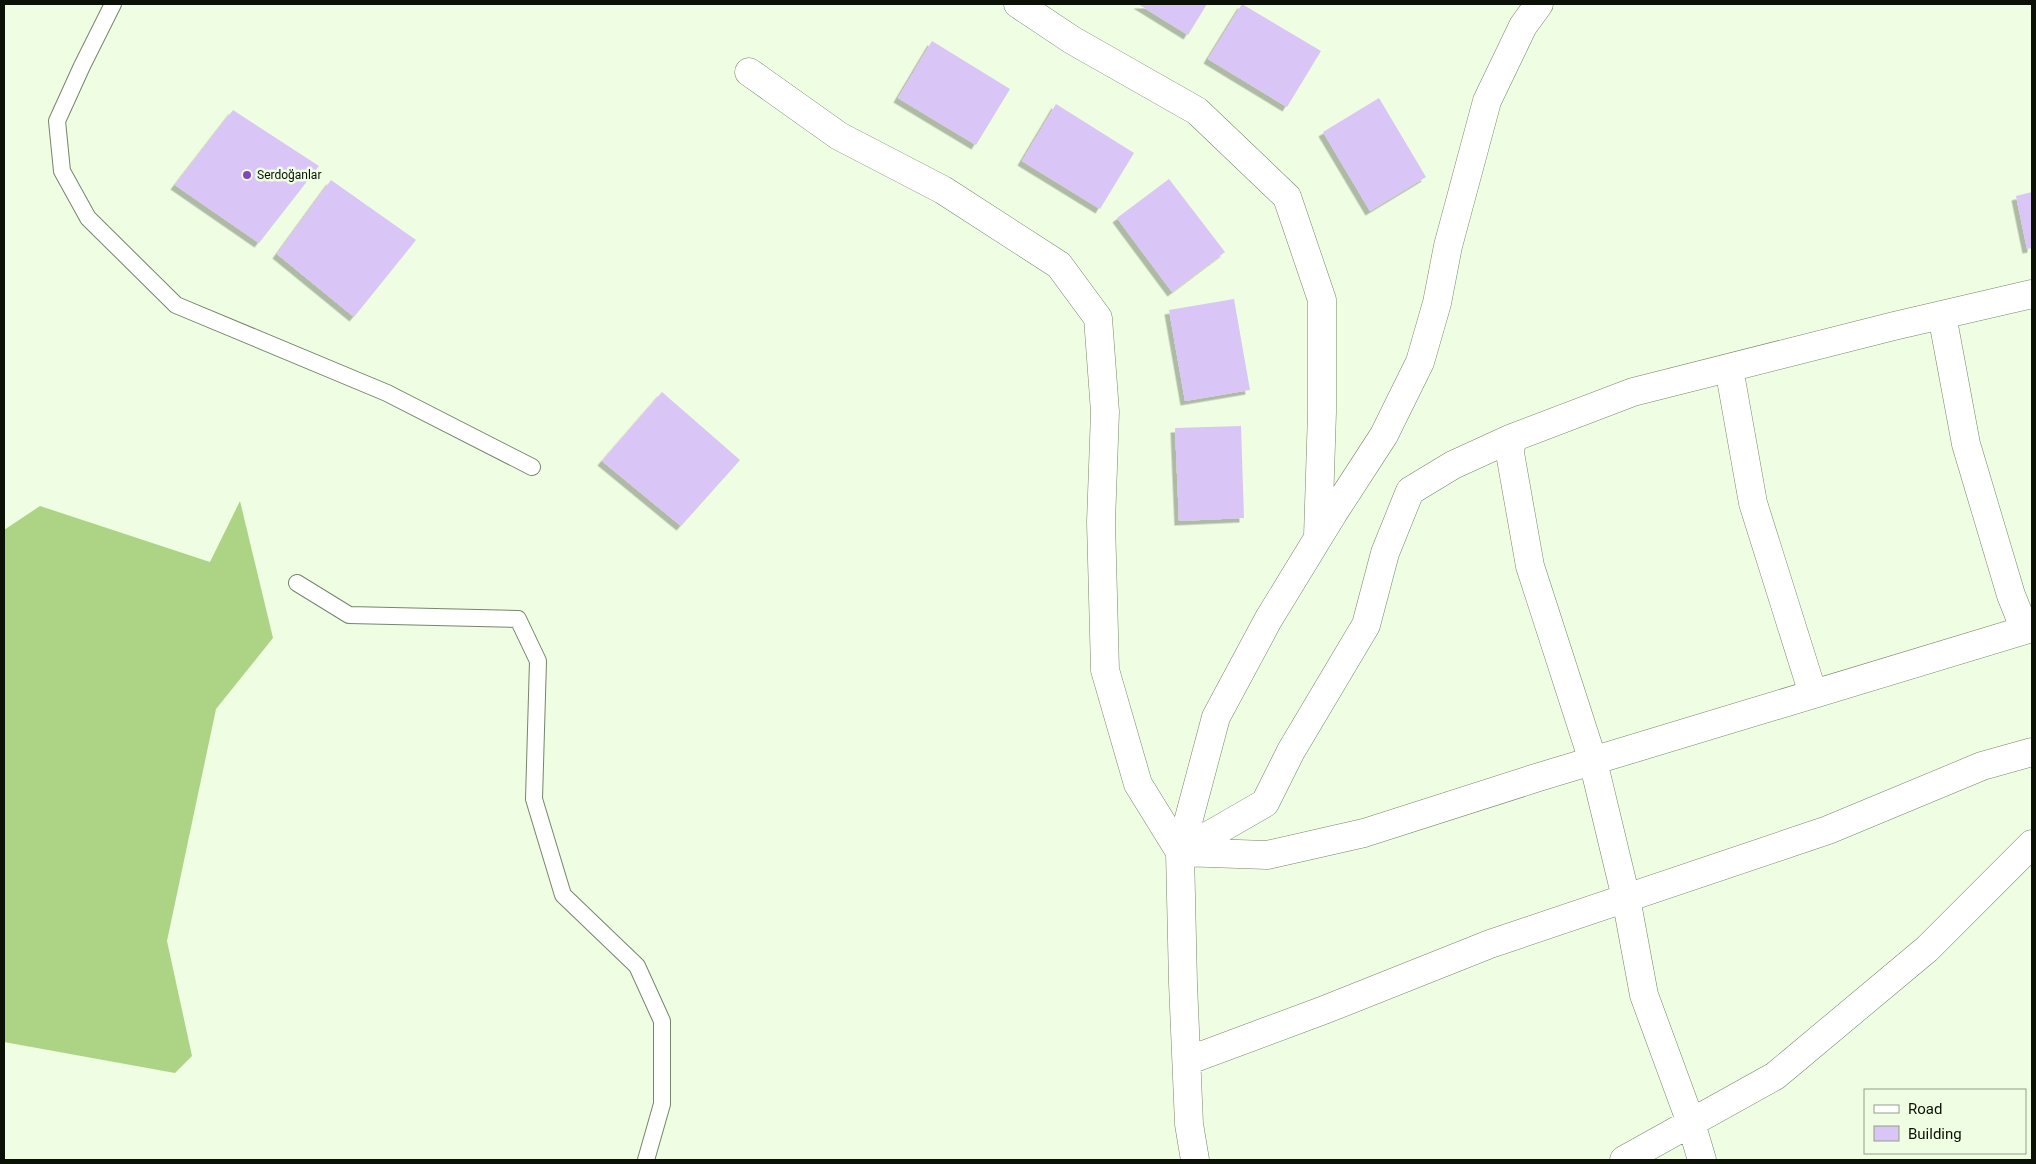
<svg xmlns="http://www.w3.org/2000/svg" width="2036" height="1164" font-family="Roboto,sans-serif">
<defs>
<filter id="shadow"><feDropShadow dx="-4.5" dy="4.5" stdDeviation="0" flood-color="#0004"/></filter>
</defs>
<rect width="100%" height="100%" fill="#effde2"/>
<path fill="#add484" d="M 240,501 L 273,638 L 216,709 L 167,941 L 192,1056 L 175,1073 L 4,1042 L 4,530 L 40,506 L 210,562 Z"/>
<path fill="#d9c6f6" filter="url(#shadow)" d="M 1138,4 L 1207,4 L 1188,35 Z
M 1242,4 L 1321,51 L 1287,107 L 1208,59 Z
M 932,41 L 1010,89 L 976,145 L 898,98 Z
M 1379,98 L 1426,177 L 1370,211 L 1323,132 Z
M 1056,104 L 1134,153 L 1100,209 L 1022,161 Z
M 233,110 L 319,166 L 259,243 L 175,185 Z
M 1169,179 L 1225,252 L 1172,292 L 1117,218 Z
M 331,180 L 416,240 L 354,317 L 277,254 Z
M 2032,192 L 2032,248 L 2027,249 L 2016,196 Z
M 1234,299 L 1250,390 L 1185,401 L 1169,310 Z
M 662,392 L 740,460 L 681,526 L 602,461 Z
M 1241,426 L 1244,518 L 1179,521 L 1175,428 Z"/>
<g fill="none" stroke-linecap="round" stroke-linejoin="round">
<g stroke="#78846c" stroke-width="18">
<path id="lane" d="M 113,4 L 82,66 L 57,121 L 62,171 L 88,218 L 176,305 L 387,393 L 532,467
M 297,583 L 349,615 L 518,619 L 538,661 L 534,799 L 563,895 L 637,966 L 662,1021 L 662,1104 L 646,1160"/>
</g>
<g stroke="#78846c" stroke-width="29">
<path id="street" d="M 1018,4 L 1072,40 L 1197,111 L 1287,197 L 1322,300 L 1322,412 L 1318,536
M 749,72 L 839,136 L 943,190 L 1059,265 L 1098,318 L 1105,412 L 1101,522 L 1105,670 L 1138,784 L 1180,852
M 1942,315 L 1966,444 L 2011,595 L 2025,630
M 1729,368 L 1753,503 L 1813,694
M 1512,438 L 1510,453 L 1530,566 L 1593,761 L 1626,898 L 1644,995 L 1691,1123 L 1702,1160
M 1180,852 L 1265,803 L 1291,751 L 1366,625 L 1385,553 L 1410,491 L 1453,465 L 1512,438 L 1633,392 L 1894,326 L 2032,294
M 1180,852 L 1267,855 L 1364,833 L 1539,777 L 2032,628
M 1187,1061 L 1324,1010 L 1490,944 L 1828,830 L 1982,766 L 2032,752
M 1195,1160 L 1189,1124 L 1183,983 L 1180,852 L 1216,717 L 1268,620 L 1334,512 L 1384,435 L 1420,362 L 1437,303 L 1448,246 L 1487,101 L 1523,26 L 1539,4
M 1624,1160 L 1775,1076 L 1927,949 L 2032,844"/>
</g>
<use href="#lane" stroke="#fff" stroke-width="16"/>
<use href="#street" stroke="#fff" stroke-width="28"/>
</g>
<circle fill="#8048be" stroke="#effde2" stroke-width="2" cx="247" cy="175" r="5"/>
<g text-anchor="middle" dominant-baseline="central" stroke-width="5" stroke-linejoin="round" paint-order="stroke">
<g font-size="12" fill="#0c1108" stroke="#effde2" text-anchor="start">
<text x="257" y="175">Serdoğanlar</text>
</g>
</g>
<rect width="2036" height="1164" fill="none" stroke="#0c1108" stroke-width="10"/>
<rect x="1864" y="1089" width="162" height="65" fill="#effde2" stroke="#949f8b"/>
<rect x="1874" y="1105" width="25" height="8" fill="#ffffff" stroke="#949f8b"/>
<text x="1908" y="1114" font-size="15" fill="#0c1108">Road</text>
<rect x="1874" y="1126" width="25" height="15" fill="#d9c6f6" stroke="#949f8b"/>
<text x="1908" y="1139" font-size="15" fill="#0c1108">Building</text>
</svg>
